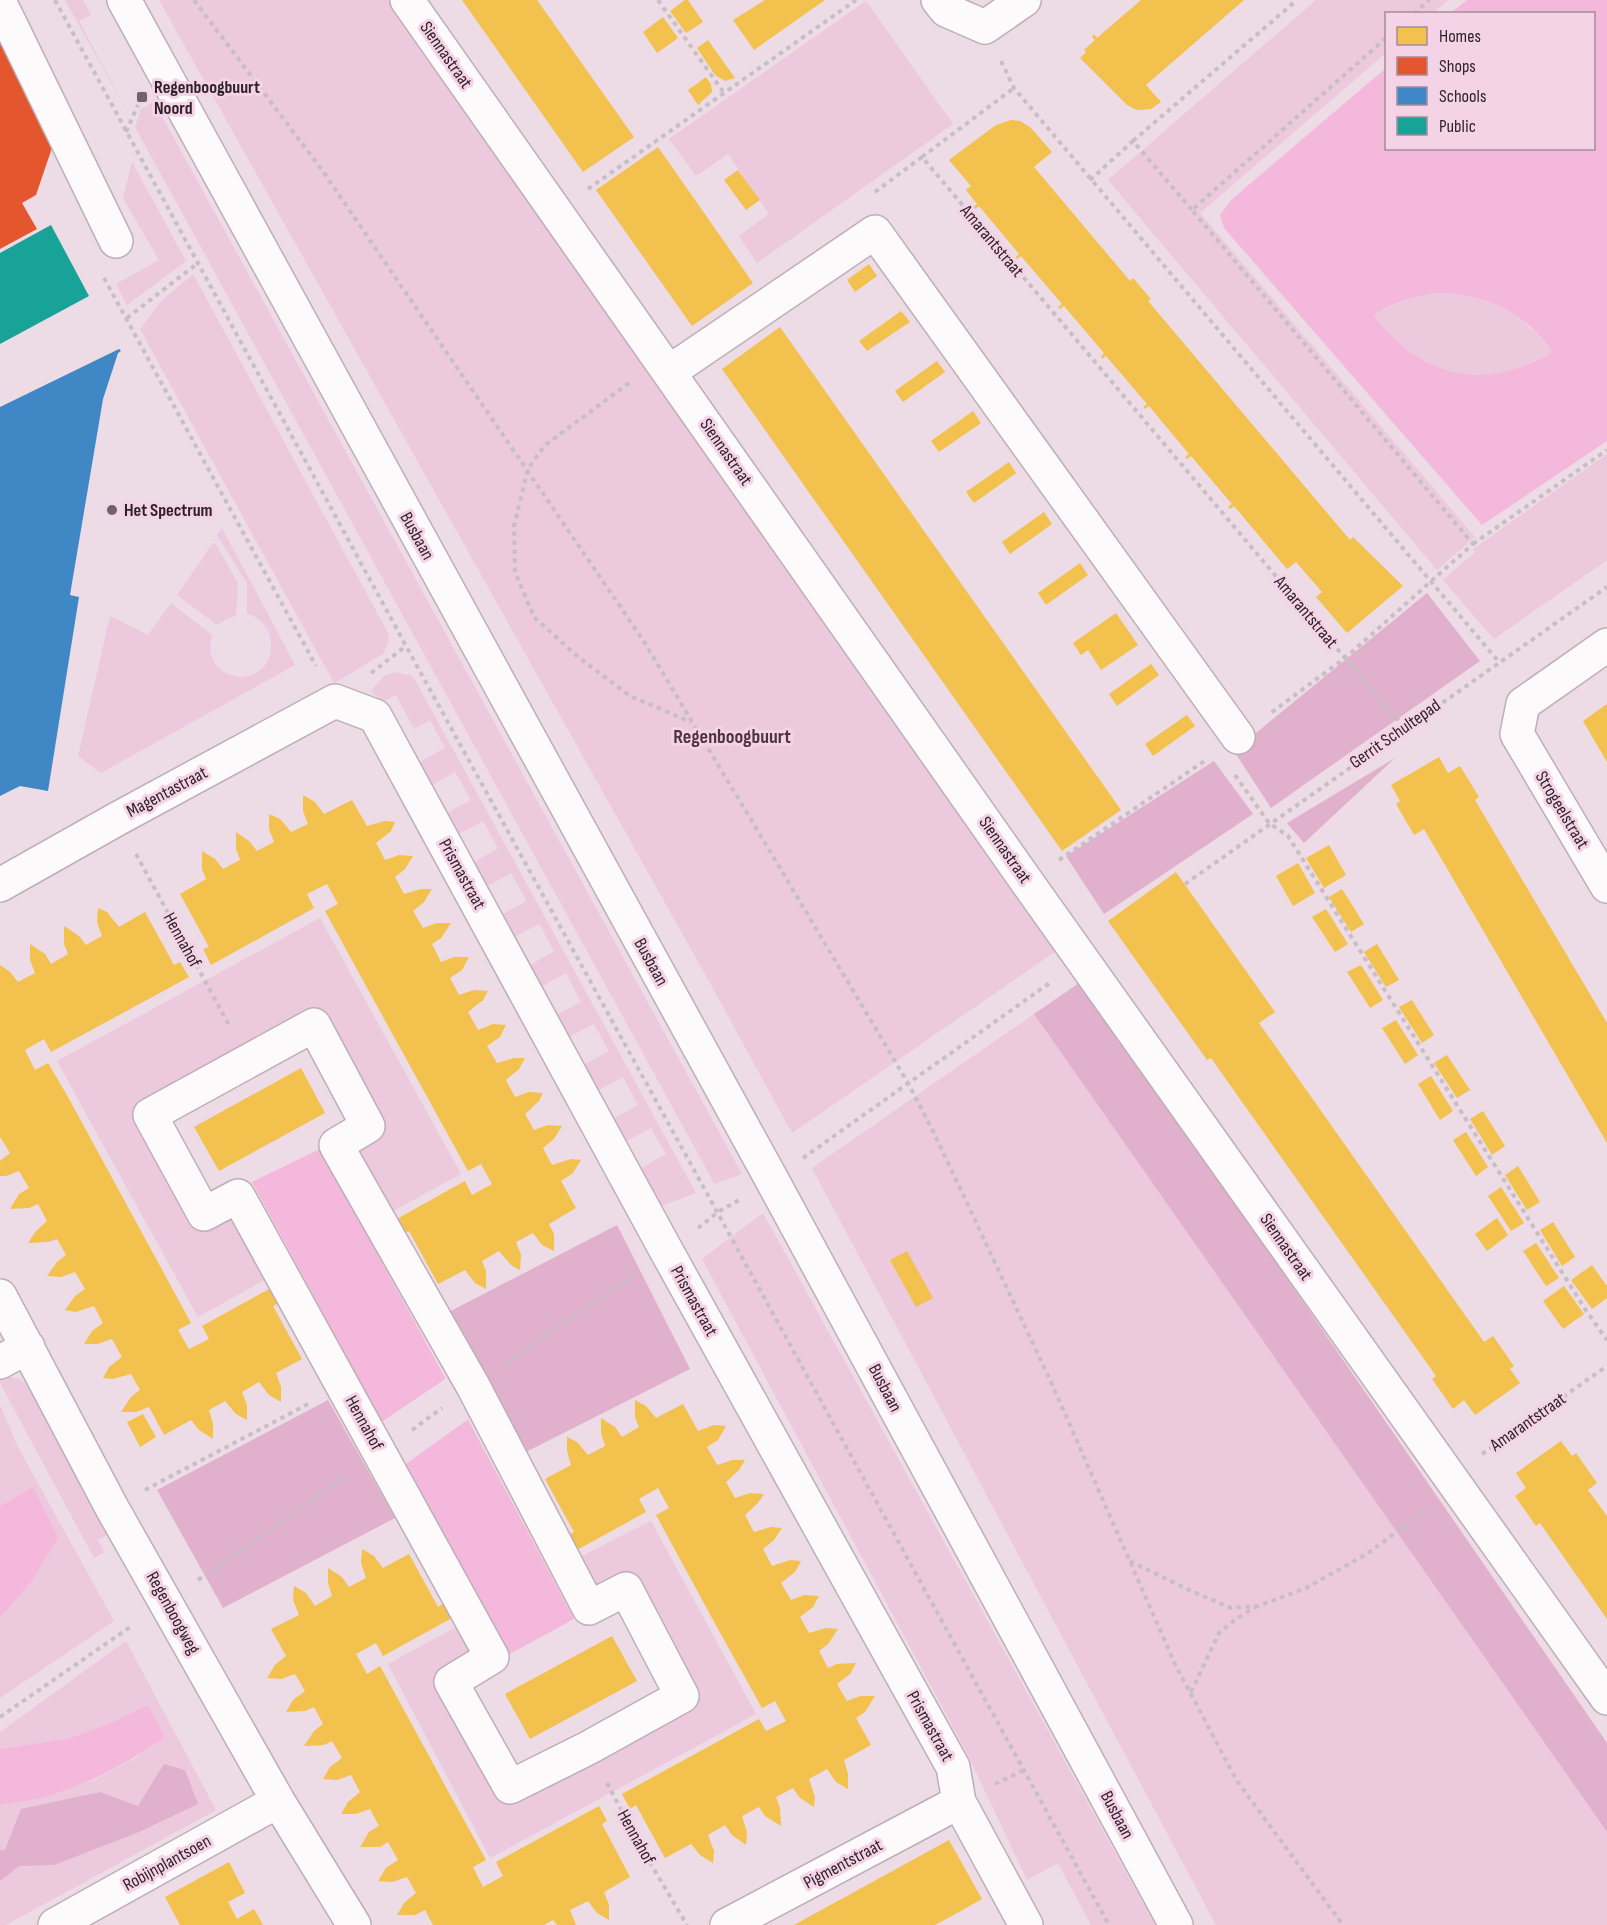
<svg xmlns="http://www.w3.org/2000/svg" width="1607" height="1925" font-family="'Sofia Sans Condensed',sans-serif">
<rect width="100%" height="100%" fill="#eddbe5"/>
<path fill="#ecc9dd" d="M 65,0 L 83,0 L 91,15 L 79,21 L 128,113 Z
M 159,0 L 391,0 L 1059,949 L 792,1133 L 715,992 Z
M 1316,0 L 1448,0 L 1433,13 L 1386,14 L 1386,53 L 1200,213 L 1475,537 L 1437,570 L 1108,180 Z
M 866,1 L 953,124 L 757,263 L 739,236 L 769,214 L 728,154 L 696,176 L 669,139 Z
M 154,102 L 742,1174 L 714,1184 L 713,1181 L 135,127 L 141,109 Z
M 132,162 L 186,261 L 127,305 L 116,284 L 159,260 L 123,198 Z
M 193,274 L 388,633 L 389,640 L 383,654 L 334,683 L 140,329 L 163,299 Z
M 1438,293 C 1489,293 1521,312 1552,352 C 1485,393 1420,377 1374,315 C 1394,303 1414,296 1438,293 Z
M 1607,454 L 1607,560 L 1494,639 L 1443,580 L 1475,552 L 1473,549 Z
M 222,528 L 295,665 L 101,773 L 78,756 L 110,616 L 148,635 L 171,603 L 212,635 C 212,639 210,644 210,648 C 213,687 273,687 271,644 C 270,627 262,620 247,613 L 247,583 L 217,535 Z
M 213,543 L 215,543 L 238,583 L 236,616 L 228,618 L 217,625 L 177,595 Z
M 396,672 L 411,676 L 415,680 L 696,1193 L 661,1206 L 640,1169 L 666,1154 L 651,1128 L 625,1142 L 613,1119 L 638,1105 L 623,1077 L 597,1091 L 584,1065 L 609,1051 L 594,1024 L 568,1037 L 556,1015 L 581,1002 L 566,973 L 540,987 L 529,966 L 554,951 L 539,924 L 514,937 L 501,915 L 527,901 L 511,873 L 486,887 L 473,863 L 498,848 L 483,821 L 457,835 L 445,814 L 471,800 L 455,772 L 430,786 L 418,763 L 445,748 L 430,720 L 414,729 L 396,695 L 383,702 L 371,691 L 384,676 Z
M 320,918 L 461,1174 L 389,1213 L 353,1146 L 381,1131 L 316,1009 L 136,1107 L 203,1227 L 232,1212 L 268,1278 L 198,1317 L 57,1061 Z
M 1034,1014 L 1607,1832 L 1607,1925 L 1216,1925 L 812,1168 Z
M 763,1213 L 1155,1925 L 1091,1925 L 1058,1863 L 1027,1880 L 968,1755 L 702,1259 Z
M 7,1377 L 20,1379 L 32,1389 L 110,1533 L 98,1540 L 104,1552 L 94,1558 L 0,1383 L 0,1380 Z
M 0,1405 L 18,1447 L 114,1621 L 0,1698 L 0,1618 L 31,1582 L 33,1487 L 0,1506 Z
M 651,1521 L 756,1714 L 490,1858 L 388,1664 L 471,1619 L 492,1657 L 452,1682 L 510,1787 L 681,1697 L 626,1589 L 589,1608 L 566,1564 Z
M 126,1641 L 216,1810 L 6,1925 L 0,1925 L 0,1805 L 93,1781 L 135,1758 L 165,1737 L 148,1705 L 109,1724 L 67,1739 L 0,1749 L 0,1732 Z"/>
<path fill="#e0b0cd" d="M 1427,593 L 1480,661 L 1271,808 L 1234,751 Z
M 1395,758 L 1304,843 L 1287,823 Z
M 1214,761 L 1253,814 L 1104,914 L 1066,856 Z
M 1082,981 L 1607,1743 L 1607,1832 L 1034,1014 Z
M 617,1225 L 690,1369 L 522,1454 L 445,1314 Z
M 328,1400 L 395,1518 L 223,1608 L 157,1490 Z
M 164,1764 L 185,1770 L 198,1804 L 139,1832 L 54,1865 L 19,1866 L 0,1881 L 0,1850 L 5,1850 L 21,1809 L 100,1792 L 138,1806 Z"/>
<path fill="#f3b8db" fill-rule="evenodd" d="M 1467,0 L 1607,0 L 1607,441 L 1482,525 L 1224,228 L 1220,215 L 1231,200 L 1386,68 L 1386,148 L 1594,148 L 1594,14 L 1451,13 ZM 1438,293 C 1485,293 1525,312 1552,352 C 1486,393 1419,377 1374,315 C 1393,302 1415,296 1438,293 Z
M 320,1149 L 472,1427 L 574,1619 L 508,1655 L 252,1182 Z
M 33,1487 L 58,1538 L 31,1582 L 0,1618 L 0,1506 Z
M 148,1705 L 165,1737 C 111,1774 66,1797 0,1805 L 0,1749 L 67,1739 L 109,1724 Z"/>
<path fill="#eddbe5" d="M 448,1377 L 470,1418 L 403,1466 L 380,1423 Z"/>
<path fill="#f2c14e" d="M 462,0 L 537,0 L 634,137 L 583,172 Z
M 685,0 L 688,0 L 703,22 L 686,33 L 670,11 Z
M 765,0 L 825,0 L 754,50 L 733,20 Z
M 1141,0 L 1244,0 L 1146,85 L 1161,102 L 1151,109 L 1137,110 L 1127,105 L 1080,58 L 1086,52 L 1084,50 L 1095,40 L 1092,37 L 1094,34 L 1097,38 Z
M 663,17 L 678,38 L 657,53 L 643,32 Z
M 708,40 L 735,78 L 725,81 L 715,75 L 697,48 Z
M 706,77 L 711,84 L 712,92 L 698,105 L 688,90 Z
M 1011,120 L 1020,121 L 1030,127 L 1052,152 L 1034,167 L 1130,281 L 1133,278 L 1151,299 L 1148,301 L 1350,540 L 1353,537 L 1403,586 L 1347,633 L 1316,597 L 1322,592 L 1296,562 L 1287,569 L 1234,506 L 1230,509 L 1228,507 L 1232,504 L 1191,456 L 1187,459 L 1185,457 L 1189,454 L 1149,406 L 1145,409 L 1143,407 L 1147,404 L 1106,356 L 1102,359 L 1101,357 L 1104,353 L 1064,306 L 1060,309 L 1058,307 L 1062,304 L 1021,256 L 1017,259 L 1016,257 L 1019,254 L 979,206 L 975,209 L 973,207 L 977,204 L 966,190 L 971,186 L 949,160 L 996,125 Z
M 658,147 L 753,283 L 692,326 L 596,190 Z
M 738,170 L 760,200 L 746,210 L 724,180 Z
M 869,264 L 877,276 L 855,292 L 847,280 Z
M 901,311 L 910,322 L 867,351 L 859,341 Z
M 780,327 L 1121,810 L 1062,851 L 722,369 Z
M 937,361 L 945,372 L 903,402 L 895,391 Z
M 973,411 L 981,423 L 939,452 L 931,441 Z
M 1009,462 L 1016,473 L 974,503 L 966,492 Z
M 1044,512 L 1052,524 L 1010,554 L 1002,542 Z
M 1080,563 L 1088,575 L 1046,605 L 1038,593 Z
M 1116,613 L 1138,645 L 1101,670 L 1088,650 L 1081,655 L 1073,643 Z
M 1151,664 L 1159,675 L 1117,706 L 1109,694 Z
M 1607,704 L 1607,762 L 1583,721 Z
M 1187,715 L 1195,726 L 1153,756 L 1145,744 Z
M 1439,757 L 1448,773 L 1460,766 L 1479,797 L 1475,800 L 1607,1023 L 1607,1143 L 1424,829 L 1414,835 L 1396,804 L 1400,801 L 1391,785 Z
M 303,795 L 315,802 L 324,814 L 352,800 L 367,826 L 385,821 L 395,822 L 391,831 L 376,843 L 385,860 L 399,855 L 413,856 L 405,869 L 395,877 L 404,894 L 421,889 L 432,889 L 424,902 L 413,911 L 423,928 L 437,923 L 451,923 L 441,938 L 432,944 L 441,962 L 454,957 L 469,957 L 462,970 L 450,978 L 459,995 L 474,990 L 488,991 L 483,1000 L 468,1012 L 478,1030 L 493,1024 L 506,1025 L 500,1037 L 487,1046 L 497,1063 L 514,1058 L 525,1058 L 519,1069 L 506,1080 L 515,1097 L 529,1092 L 543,1093 L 539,1101 L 525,1114 L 534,1130 L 548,1125 L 562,1126 L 554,1139 L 543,1148 L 552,1165 L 571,1159 L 581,1160 L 573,1173 L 561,1181 L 576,1208 L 549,1224 L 554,1234 L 554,1251 L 542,1245 L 533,1233 L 516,1242 L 521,1255 L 520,1270 L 511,1265 L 499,1251 L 482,1261 L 486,1271 L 486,1289 L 475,1283 L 465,1270 L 438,1284 L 409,1231 L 403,1234 L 395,1220 L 465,1181 L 472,1195 L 492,1184 L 481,1164 L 468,1171 L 393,1035 L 325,911 L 338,904 L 327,884 L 307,894 L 314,908 L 211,965 L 203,949 L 209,947 L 180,894 L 206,879 L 202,869 L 202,851 L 215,859 L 223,869 L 240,860 L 236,849 L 236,832 L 249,841 L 257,851 L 274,842 L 269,829 L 269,814 L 280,819 L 291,832 L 308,824 L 303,811 Z
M 1329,845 L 1346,875 L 1324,888 L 1306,858 Z
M 1298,863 L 1315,893 L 1293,906 L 1276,876 Z
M 1176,872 L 1275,1012 L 1259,1023 L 1484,1342 L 1493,1336 L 1514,1366 L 1510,1369 L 1520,1383 L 1475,1415 L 1464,1400 L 1453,1409 L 1432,1379 L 1436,1376 L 1305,1191 L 1211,1058 L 1207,1060 L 1108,921 Z
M 1342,889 L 1364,924 L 1351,932 L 1329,897 Z
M 98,908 L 107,912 L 119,927 L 145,912 L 174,965 L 180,962 L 189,977 L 51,1052 L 44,1039 L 25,1050 L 35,1070 L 48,1063 L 68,1097 L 191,1323 L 178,1330 L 189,1349 L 209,1339 L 202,1326 L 271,1288 L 279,1303 L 273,1306 L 302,1359 L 276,1373 L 281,1387 L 281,1402 L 269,1395 L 259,1382 L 242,1392 L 247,1405 L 247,1420 L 236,1414 L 225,1401 L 209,1410 L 213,1424 L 213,1439 L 199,1430 L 191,1420 L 164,1435 L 149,1407 L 136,1412 L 121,1412 L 131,1397 L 140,1390 L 131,1374 L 113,1379 L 103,1378 L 109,1367 L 122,1357 L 112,1339 L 97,1344 L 84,1344 L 92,1331 L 103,1323 L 94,1306 L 76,1312 L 65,1310 L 75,1296 L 85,1289 L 75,1272 L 61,1277 L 47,1276 L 57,1262 L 66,1255 L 57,1239 L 48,1242 L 28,1243 L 36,1231 L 47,1221 L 38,1204 L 29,1208 L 10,1209 L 19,1194 L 29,1188 L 19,1171 L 6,1176 L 0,1176 L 0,1161 L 10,1153 L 0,1137 L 0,965 L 10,972 L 18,982 L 35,973 L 30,960 L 30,944 L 45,954 L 51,964 L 68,954 L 64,944 L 64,926 L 79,936 L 86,945 L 102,936 L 97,922 Z
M 1326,909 L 1348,944 L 1335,952 L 1312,917 Z
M 1377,944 L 1399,980 L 1386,987 L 1364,952 Z
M 1361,965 L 1383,1000 L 1370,1008 L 1347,972 Z
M 1412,1000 L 1434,1035 L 1422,1043 L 1399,1007 Z
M 1396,1020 L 1418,1055 L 1405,1064 L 1382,1028 Z
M 1447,1055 L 1470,1090 L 1457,1098 L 1434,1063 Z
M 301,1068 L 325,1113 L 219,1171 L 194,1127 Z
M 1431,1076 L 1453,1111 L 1440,1120 L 1418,1084 Z
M 1483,1111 L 1505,1146 L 1492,1155 L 1470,1119 Z
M 1466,1132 L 1488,1167 L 1476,1176 L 1453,1140 Z
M 1518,1166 L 1540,1202 L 1527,1210 L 1505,1175 Z
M 1501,1187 L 1524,1223 L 1511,1231 L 1488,1196 Z
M 1497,1218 L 1508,1235 L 1487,1251 L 1475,1234 Z
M 1553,1222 L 1575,1257 L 1562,1266 L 1540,1230 Z
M 1536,1243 L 1559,1278 L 1546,1286 L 1523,1251 Z
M 907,1251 L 933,1298 L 916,1307 L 890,1260 Z
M 1592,1265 L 1607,1286 L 1607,1298 L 1592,1309 L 1571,1280 Z
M 1564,1286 L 1584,1314 L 1563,1329 L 1543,1301 Z
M 635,1400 L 646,1406 L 656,1418 L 683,1404 L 698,1431 L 714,1425 L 726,1426 L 718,1440 L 707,1447 L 717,1465 L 732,1460 L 745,1460 L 739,1470 L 726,1482 L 735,1498 L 750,1493 L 764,1494 L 758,1503 L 745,1515 L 754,1532 L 771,1527 L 782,1528 L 774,1540 L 763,1549 L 772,1566 L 790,1560 L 801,1561 L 795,1572 L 781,1583 L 791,1600 L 804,1595 L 819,1596 L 813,1607 L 800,1617 L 809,1633 L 826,1628 L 838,1629 L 828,1644 L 819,1651 L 828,1668 L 837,1664 L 856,1663 L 850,1674 L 837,1684 L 847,1701 L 860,1696 L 875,1696 L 865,1712 L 856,1718 L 871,1745 L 844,1760 L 848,1774 L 848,1789 L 836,1782 L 827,1769 L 809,1779 L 815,1797 L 814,1807 L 800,1798 L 793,1788 L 776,1797 L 780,1808 L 781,1826 L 765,1816 L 759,1807 L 742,1816 L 747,1832 L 746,1845 L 732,1835 L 725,1825 L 708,1835 L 714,1851 L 713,1863 L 700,1855 L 691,1844 L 665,1858 L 636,1805 L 630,1809 L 622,1794 L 759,1719 L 766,1731 L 786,1721 L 775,1701 L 762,1708 L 712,1618 L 656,1515 L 669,1508 L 658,1488 L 639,1499 L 646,1512 L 577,1550 L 568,1535 L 574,1532 L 545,1479 L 571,1465 L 567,1451 L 567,1437 L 577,1442 L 588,1455 L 605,1446 L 601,1433 L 601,1418 L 615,1427 L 622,1437 L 639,1427 L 635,1417 Z
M 143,1414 L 156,1437 L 140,1447 L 127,1422 Z
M 1561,1441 L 1572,1456 L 1576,1453 L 1597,1483 L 1588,1490 L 1607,1516 L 1607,1619 L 1540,1523 L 1536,1526 L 1515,1496 L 1526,1488 L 1516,1473 Z
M 362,1549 L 374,1556 L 383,1568 L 409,1554 L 438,1607 L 444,1603 L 452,1618 L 383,1656 L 376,1643 L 356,1654 L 367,1674 L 380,1666 L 448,1791 L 486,1860 L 473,1867 L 483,1887 L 503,1876 L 496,1862 L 599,1806 L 607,1821 L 602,1824 L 630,1877 L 604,1892 L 609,1905 L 609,1920 L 597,1913 L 588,1901 L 570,1910 L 576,1925 L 557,1925 L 553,1920 L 544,1925 L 433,1925 L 425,1910 L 415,1915 L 397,1915 L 405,1902 L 416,1893 L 407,1877 L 392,1882 L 378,1881 L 386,1868 L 398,1860 L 388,1842 L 380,1847 L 360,1847 L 369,1832 L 379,1826 L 370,1809 L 356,1814 L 341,1814 L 348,1802 L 360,1792 L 351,1775 L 337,1780 L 323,1779 L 330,1767 L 342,1758 L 332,1741 L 324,1745 L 304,1746 L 314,1731 L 323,1724 L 314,1707 L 305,1711 L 286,1712 L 293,1700 L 305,1691 L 295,1674 L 281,1679 L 267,1678 L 275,1665 L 286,1656 L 271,1629 L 299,1615 L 293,1600 L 294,1586 L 306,1593 L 315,1606 L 332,1596 L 328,1583 L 328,1568 L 342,1577 L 349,1587 L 366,1578 L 361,1563 Z
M 612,1636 L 637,1681 L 530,1739 L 505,1694 Z
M 949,1840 L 982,1899 L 950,1917 L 935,1925 L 794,1925 Z
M 229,1862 L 245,1893 L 228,1902 L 237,1919 L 254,1909 L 263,1925 L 180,1925 L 165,1897 Z"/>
<path fill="#e4572e" d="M 0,39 L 55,139 L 36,195 L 22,203 L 37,229 L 0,249 Z"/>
<path fill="#3f88c5" d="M 119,349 L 121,351 L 118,353 L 103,399 L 70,595 L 79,597 L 48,791 L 20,786 L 0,796 L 0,407 Z"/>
<path fill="#17a398" d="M 51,225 L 89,296 L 0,344 L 0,253 Z"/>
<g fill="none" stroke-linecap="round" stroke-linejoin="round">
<g stroke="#bdafb7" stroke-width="36">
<path id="minor" d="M 124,0 L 772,1180 L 1176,1925
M 407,0 L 1027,882 L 1607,1698
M 938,0 L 946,10 L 985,27 L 1024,0
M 0,3 L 116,241
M 669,372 L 875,232 L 1238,737
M 1607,645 L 1523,704 L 1517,734 L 1607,886
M 0,885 L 117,819 L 335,701 L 375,716 L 667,1252 L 953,1767 L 959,1802 L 1026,1925
M 314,1025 L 368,1126 L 336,1145 L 473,1386 L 589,1608 L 626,1589 L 682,1696 L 588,1748 L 510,1787 L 451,1682 L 492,1657 L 238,1196 L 204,1214 L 150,1115 Z
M 0,1296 L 112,1508 L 278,1801 L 354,1925
M 0,1362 L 28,1347
M 55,1925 L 278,1801
M 727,1925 L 959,1802"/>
</g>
<path stroke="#c7bfc4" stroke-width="4" stroke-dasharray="4.5 4.5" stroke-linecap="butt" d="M 55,0 L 406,646 L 1109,1925
M 194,0 L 322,170 L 643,640 L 780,868 L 908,1083 L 935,1135 L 1051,1382 L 1175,1664 L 1237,1781 L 1343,1925
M 658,0 L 724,93
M 1414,14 L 1429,0
M 1386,38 L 1192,210 L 1473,544 L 1345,658 L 1405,728
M 1001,61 L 1014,88 L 1499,662
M 126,132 L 138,105
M 1133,141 L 1297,0
M 922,157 L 1014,88
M 1090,180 L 1133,141 L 1192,210
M 588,189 L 856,0
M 875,192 L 922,157 L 1345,658 L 1268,715
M 104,278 L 316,666
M 127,318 L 198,263
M 629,383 L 544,446 L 528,469 L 514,526 L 515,572 L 534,617 L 577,656 L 630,696 L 691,722
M 1473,544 L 1607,450
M 371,673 L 406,646
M 1235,775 L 1269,823 L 1288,836 L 1585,1309 L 1607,1340
M 136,854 L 230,1027
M 1059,860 L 1206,760
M 1185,884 L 1607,587
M 803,1158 L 1051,982
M 698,1228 L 718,1212 L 739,1200
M 505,1364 L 634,1275
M 412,1430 L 442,1408
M 1482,1454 L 1607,1366
M 145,1490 L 308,1404
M 1130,1561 L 1189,1590 L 1231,1608 L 1258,1606 L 1306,1588 L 1367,1554 L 1427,1509
M 198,1580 L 347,1476
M 1191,1692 L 1219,1633 L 1236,1619 L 1257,1606
M 0,1717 L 133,1625
M 607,1783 L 639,1844 L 687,1925
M 995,1784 L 1024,1770"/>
<use href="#minor" stroke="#fcfafb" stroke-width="33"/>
</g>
<g fill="#71636b" stroke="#f5d3e6" stroke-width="2">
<rect x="136" y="91" width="12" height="12" rx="3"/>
<circle cx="112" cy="510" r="6"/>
</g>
<g text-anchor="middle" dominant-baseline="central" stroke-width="6" stroke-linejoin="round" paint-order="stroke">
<g font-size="18" fill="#2e2229" stroke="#f5d3e6">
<text transform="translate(446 55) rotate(55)">Siennastraat</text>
<text transform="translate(992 241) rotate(50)">Amarantstraat</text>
<text transform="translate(726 452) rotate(55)">Siennastraat</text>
<text transform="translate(417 536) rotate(61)">Busbaan</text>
<text transform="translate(1306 612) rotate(50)">Amarantstraat</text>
<text transform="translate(1395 734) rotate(-35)">Gerrit Schultepad</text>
<text transform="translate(167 792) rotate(-28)">Magentastraat</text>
<text transform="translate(1562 810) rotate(59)">Strogeelstraat</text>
<text transform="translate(1005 850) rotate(55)">Siennastraat</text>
<text transform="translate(462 874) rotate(61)">Prismastraat</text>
<text transform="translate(182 940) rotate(61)">Hennahof</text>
<text transform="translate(651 962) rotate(61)">Busbaan</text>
<text transform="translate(1286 1247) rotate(55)">Siennastraat</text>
<text transform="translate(694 1301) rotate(61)">Prismastraat</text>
<text transform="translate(885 1388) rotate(62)">Busbaan</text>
<text transform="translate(1528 1422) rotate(-35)">Amarantstraat</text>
<text transform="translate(364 1423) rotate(61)">Hennahof</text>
<text transform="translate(173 1613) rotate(61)">Regenboogweg</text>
<text transform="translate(930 1726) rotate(61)">Prismastraat</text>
<text transform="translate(1117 1815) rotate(62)">Busbaan</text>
<text transform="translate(636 1837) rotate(61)">Hennahof</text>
<text transform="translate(167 1863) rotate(-29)">Robijnplantsoen</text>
<text transform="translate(843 1864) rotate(-28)">Pigmentstraat</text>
</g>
<g font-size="18" font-weight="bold" fill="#2e2229" stroke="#f5d3e6" text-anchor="start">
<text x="154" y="87">Regenboogbuurt<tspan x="154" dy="21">Noord</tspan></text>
<text x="124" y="510">Het Spectrum</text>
</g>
<g font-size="20" font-weight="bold" fill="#4e3343" stroke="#f5d3e6">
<text x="732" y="737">Regenboogbuurt</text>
</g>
</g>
<rect x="1385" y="12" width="210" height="138" fill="#f5d3e6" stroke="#a58c9a" stroke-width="1.5"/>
<rect x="1397" y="27" width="30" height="18" fill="#f2c14e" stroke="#a58c9a" stroke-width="1.5"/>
<text x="1439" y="42" font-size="18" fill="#2e2229">Homes</text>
<rect x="1397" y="57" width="30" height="18" fill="#e4572e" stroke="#a58c9a" stroke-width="1.5"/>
<text x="1439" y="72" font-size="18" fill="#2e2229">Shops</text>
<rect x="1397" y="87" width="30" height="18" fill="#3f88c5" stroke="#a58c9a" stroke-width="1.5"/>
<text x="1439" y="102" font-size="18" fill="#2e2229">Schools</text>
<rect x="1397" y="117" width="30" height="18" fill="#17a398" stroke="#a58c9a" stroke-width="1.5"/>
<text x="1439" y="132" font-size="18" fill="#2e2229">Public</text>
</svg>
